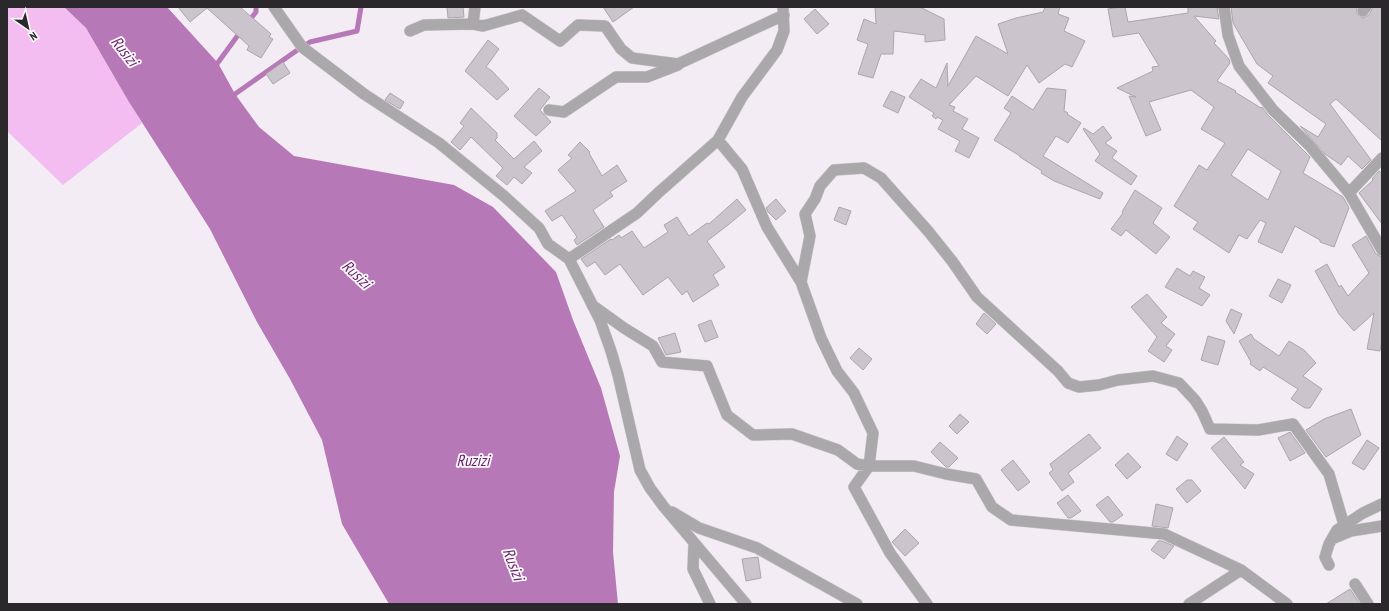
<svg xmlns="http://www.w3.org/2000/svg" width="1389" height="611" font-family="'PT Sans Narrow',sans-serif">
<rect width="100%" height="100%" fill="#f4ecf4"/>
<path fill="#f3bdf2" d="M 7,7 L 64,7 L 86,28 L 142,123 L 63,185 L 7,131 Z"/>
<path fill="#b678b6" d="M 64,7 L 167,7 L 218,63 L 235,94 L 259,127 L 294,156 L 454,185 L 493,207 L 556,272 L 573,320 L 601,388 L 620,456 L 614,492 L 613,552 L 618,604 L 389,604 L 342,524 L 322,440 L 290,379 L 257,322 L 210,229 L 129,102 L 86,28 Z"/>
<g fill="none" stroke-linecap="round" stroke-linejoin="round">
<path stroke="#b678b6" stroke-width="5" d="M 248,22 L 256,12 L 256,7
M 214,68 L 241,31
M 232,98 L 235,94 L 296,51 L 310,42 L 357,31 L 361,7"/>
</g>
<path fill="#ccc4cc" stroke="#ada5ad" fill-rule="evenodd" d="M 178,7 L 240,7 L 271,34 L 269,37 L 273,39 L 261,58 L 247,50 L 249,46 L 207,8 L 190,22 Z
M 447,7 L 463,7 L 464,17 L 448,18 Z
M 603,7 L 634,7 L 613,22 Z
M 875,7 L 920,7 L 944,19 L 945,40 L 925,42 L 925,35 L 894,31 L 893,54 L 881,54 L 873,78 L 858,74 L 868,44 L 857,40 L 864,19 L 876,24 Z
M 1045,7 L 1060,7 L 1058,14 L 1069,18 L 1064,31 L 1085,41 L 1072,67 L 1065,64 L 1039,83 L 1027,65 L 1008,96 L 976,76 L 949,105 L 955,107 L 953,111 L 968,119 L 962,129 L 979,138 L 969,158 L 955,151 L 960,141 L 938,129 L 943,120 L 937,117 L 936,119 L 932,116 L 934,113 L 909,97 L 921,79 L 936,88 L 947,63 L 948,86 L 976,36 L 1008,54 L 998,24 L 1016,18 L 1043,12 Z
M 1120,7 L 1125,7 L 1128,22 L 1188,13 L 1188,7 L 1217,7 L 1219,19 L 1194,16 L 1216,41 L 1214,43 L 1229,59 L 1230,63 L 1217,81 L 1236,91 L 1235,92 L 1261,108 L 1262,107 L 1268,115 L 1310,157 L 1303,173 L 1343,197 L 1349,208 L 1334,247 L 1320,242 L 1320,240 L 1295,226 L 1282,253 L 1258,242 L 1266,223 L 1260,220 L 1247,239 L 1239,235 L 1229,253 L 1193,229 L 1198,222 L 1174,206 L 1199,165 L 1207,170 L 1225,143 L 1201,129 L 1214,107 L 1191,90 L 1149,102 L 1161,130 L 1146,136 L 1129,96 L 1136,97 L 1117,88 L 1153,71 L 1152,67 L 1159,66 L 1139,33 L 1113,37 L 1108,9 ZM 1248,149 L 1281,171 L 1268,200 L 1231,175 Z
M 1231,7 L 1357,7 L 1357,14 L 1363,18 L 1369,15 L 1373,7 L 1382,7 L 1382,141 L 1336,99 L 1330,104 L 1371,160 L 1362,169 L 1348,156 L 1341,165 L 1325,154 L 1300,126 L 1318,137 L 1326,124 L 1268,83 L 1273,76 L 1257,64 L 1233,23 Z
M 815,9 L 829,24 L 817,34 L 804,19 Z
M 488,40 L 499,49 L 486,67 L 492,71 L 509,89 L 497,100 L 465,71 Z
M 283,62 L 290,73 L 273,84 L 266,74 Z
M 539,88 L 550,97 L 540,110 L 551,122 L 536,136 L 514,116 Z
M 1047,88 L 1066,90 L 1064,111 L 1068,113 L 1067,114 L 1081,123 L 1068,143 L 1056,136 L 1043,156 L 1103,193 L 1100,199 L 1054,181 L 1041,173 L 1042,171 L 1020,157 L 1020,156 L 994,140 L 1011,113 L 1004,108 L 1012,96 L 1033,110 Z
M 891,91 L 905,97 L 898,113 L 883,106 Z
M 390,93 L 404,102 L 400,109 L 385,100 Z
M 471,108 L 497,133 L 497,138 L 495,140 L 514,159 L 534,141 L 542,151 L 524,167 L 532,173 L 522,184 L 514,177 L 507,185 L 496,176 L 503,168 L 471,137 L 460,150 L 451,142 L 464,126 L 460,123 Z
M 1103,126 L 1112,138 L 1105,143 L 1117,151 L 1112,158 L 1137,176 L 1131,185 L 1095,161 L 1100,154 L 1083,129 L 1084,128 L 1093,134 Z
M 580,142 L 590,152 L 589,153 L 602,176 L 617,165 L 627,181 L 610,192 L 613,196 L 593,210 L 604,227 L 577,245 L 574,240 L 577,237 L 562,215 L 552,221 L 545,211 L 576,191 L 558,170 L 572,158 L 568,155 Z
M 1379,171 L 1382,173 L 1382,224 L 1359,193 L 1373,180 L 1372,179 Z
M 1135,190 L 1162,208 L 1153,223 L 1170,237 L 1156,254 L 1126,230 L 1121,236 L 1111,229 L 1123,213 L 1122,212 Z
M 737,199 L 746,210 L 728,225 L 707,241 L 725,267 L 713,275 L 719,285 L 693,302 L 687,291 L 682,295 L 668,277 L 643,295 L 620,264 L 605,275 L 595,262 L 587,267 L 581,259 L 611,239 L 612,240 L 619,235 L 621,238 L 632,231 L 644,248 L 668,232 L 664,225 L 677,217 L 689,236 L 707,223 L 709,224 Z
M 776,199 L 786,211 L 776,220 L 768,212 L 766,208 Z
M 839,207 L 851,211 L 846,225 L 834,220 Z
M 1366,236 L 1376,254 L 1382,257 L 1382,340 L 1380,351 L 1367,349 L 1374,313 L 1354,331 L 1339,314 L 1315,271 L 1327,264 L 1339,287 L 1341,285 L 1348,296 L 1369,273 L 1352,245 Z
M 1177,268 L 1190,276 L 1193,271 L 1205,277 L 1199,288 L 1210,295 L 1202,306 L 1165,287 Z
M 1278,279 L 1291,285 L 1282,303 L 1269,296 Z
M 1147,294 L 1167,317 L 1161,323 L 1175,334 L 1166,346 L 1172,350 L 1164,362 L 1148,351 L 1157,337 L 1131,307 Z
M 1231,309 L 1242,314 L 1234,334 L 1226,321 Z
M 984,313 L 996,324 L 987,334 L 976,324 Z
M 711,320 L 718,337 L 705,342 L 698,325 Z
M 675,333 L 681,352 L 666,355 L 658,338 Z
M 1251,334 L 1254,339 L 1279,356 L 1289,341 L 1304,350 L 1316,363 L 1303,376 L 1322,389 L 1310,408 L 1305,408 L 1291,399 L 1298,389 L 1263,367 L 1260,371 L 1250,364 L 1251,362 L 1239,341 Z
M 1208,336 L 1225,341 L 1218,365 L 1201,360 Z
M 859,348 L 872,359 L 863,370 L 850,358 Z
M 1351,409 L 1361,435 L 1326,457 L 1306,430 L 1324,419 Z
M 960,414 L 969,422 L 957,434 L 949,426 Z
M 1290,432 L 1305,453 L 1290,461 L 1278,438 Z
M 1089,434 L 1101,448 L 1068,473 L 1074,482 L 1062,491 L 1049,473 L 1053,470 L 1050,464 Z
M 1177,436 L 1188,444 L 1177,461 L 1166,454 Z
M 1224,437 L 1244,462 L 1240,465 L 1254,474 L 1245,489 L 1211,448 Z
M 1367,440 L 1379,448 L 1364,470 L 1352,463 Z
M 940,442 L 958,458 L 949,467 L 946,467 L 931,452 Z
M 1128,453 L 1141,467 L 1127,479 L 1115,465 Z
M 1013,460 L 1030,482 L 1018,491 L 1001,470 Z
M 1187,480 L 1192,480 L 1201,491 L 1187,503 L 1176,489 Z
M 1068,495 L 1081,511 L 1071,518 L 1068,518 L 1057,503 Z
M 1108,496 L 1123,515 L 1113,522 L 1110,522 L 1096,505 Z
M 1156,504 L 1173,508 L 1168,528 L 1152,526 Z
M 905,529 L 919,543 L 905,556 L 892,542 Z
M 1158,541 L 1162,541 L 1174,546 L 1164,559 L 1151,550 Z
M 758,557 L 761,578 L 746,581 L 742,559 Z
M 1350,589 L 1360,604 L 1326,604 Z"/>
<g fill="none" stroke-linecap="round" stroke-linejoin="round">
<g stroke="#d0c9d0" stroke-width="12">
<path id="minor" d="M 274,7 L 302,47 L 364,94 L 439,143 L 504,196 L 539,228 L 548,244 L 569,259 L 600,320 L 611,351 L 618,375 L 640,470 L 650,488 L 664,507 L 746,604
M 783,7 L 784,31 L 777,50 L 742,97 L 718,140 L 742,169 L 767,227 L 801,282 L 821,338 L 837,371 L 854,393 L 873,433 L 869,466 L 854,487 L 890,553 L 927,604
M 1224,7 L 1228,35 L 1239,66 L 1273,110 L 1309,145 L 1349,193 L 1382,250
M 1363,11 L 1366,7
M 473,24 L 475,7
M 410,31 L 424,25 L 473,24 L 483,26 L 522,15 L 560,41 L 578,25 L 605,26 L 621,49 L 632,58 L 678,64 L 784,15
M 549,110 L 564,112 L 616,77 L 647,77 L 678,65
M 1349,193 L 1382,158
M 569,259 L 637,213 L 658,193 L 718,140
M 801,282 L 810,236 L 805,214 L 815,199 L 820,186 L 834,170 L 864,168 L 881,178 L 928,231 L 952,261 L 977,297 L 1058,371 L 1068,383 L 1079,387 L 1099,385 L 1118,380 L 1153,376 L 1179,383 L 1195,400 L 1202,411 L 1210,429 L 1258,430 L 1293,424 L 1329,474 L 1344,525
M 592,305 L 624,328 L 653,346 L 662,362 L 707,366 L 727,415 L 753,435 L 792,434 L 838,450 L 857,464 L 869,466 L 914,466 L 946,474 L 976,479 L 992,507 L 1011,520 L 1164,534 L 1241,570 L 1287,604
M 672,512 L 699,528 L 757,548 L 857,604
M 1332,539 L 1351,531 L 1382,526
M 694,543 L 693,569 L 710,604
M 1329,565 L 1325,557 L 1329,544 L 1337,530 L 1363,513 L 1382,504
M 1355,584 L 1368,604
M 1189,604 L 1241,570"/>
</g>
<use href="#minor" stroke="#aba8ab" stroke-width="11"/>
</g>
<g text-anchor="middle" dominant-baseline="central" stroke-width="3.5" stroke-linejoin="round" paint-order="stroke">
<g font-size="16" font-style="italic" fill="#681c6a" stroke="#fefbfe">
<text transform="translate(125 51) rotate(52)">Rusizi</text>
<text transform="translate(357 274) rotate(43)">Rusizi</text>
<text x="473" y="460">Ruzizi</text>
<text transform="translate(514 564) rotate(69)">Rusizi</text>
</g>
</g>
<rect width="1389" height="611" fill="none" stroke="#2b282b" stroke-width="16"/>
<g transform="translate(28 28) rotate(146)" stroke="#fefbfe" stroke-width="3" paint-order="stroke">
<path d="M0-3L7 15L0 10L-7 15Z" fill="#2b282b"/>
<text y="-6" font-size="11" font-weight="bold" text-anchor="middle" fill="#2b282b">N</text>
</g>
</svg>
